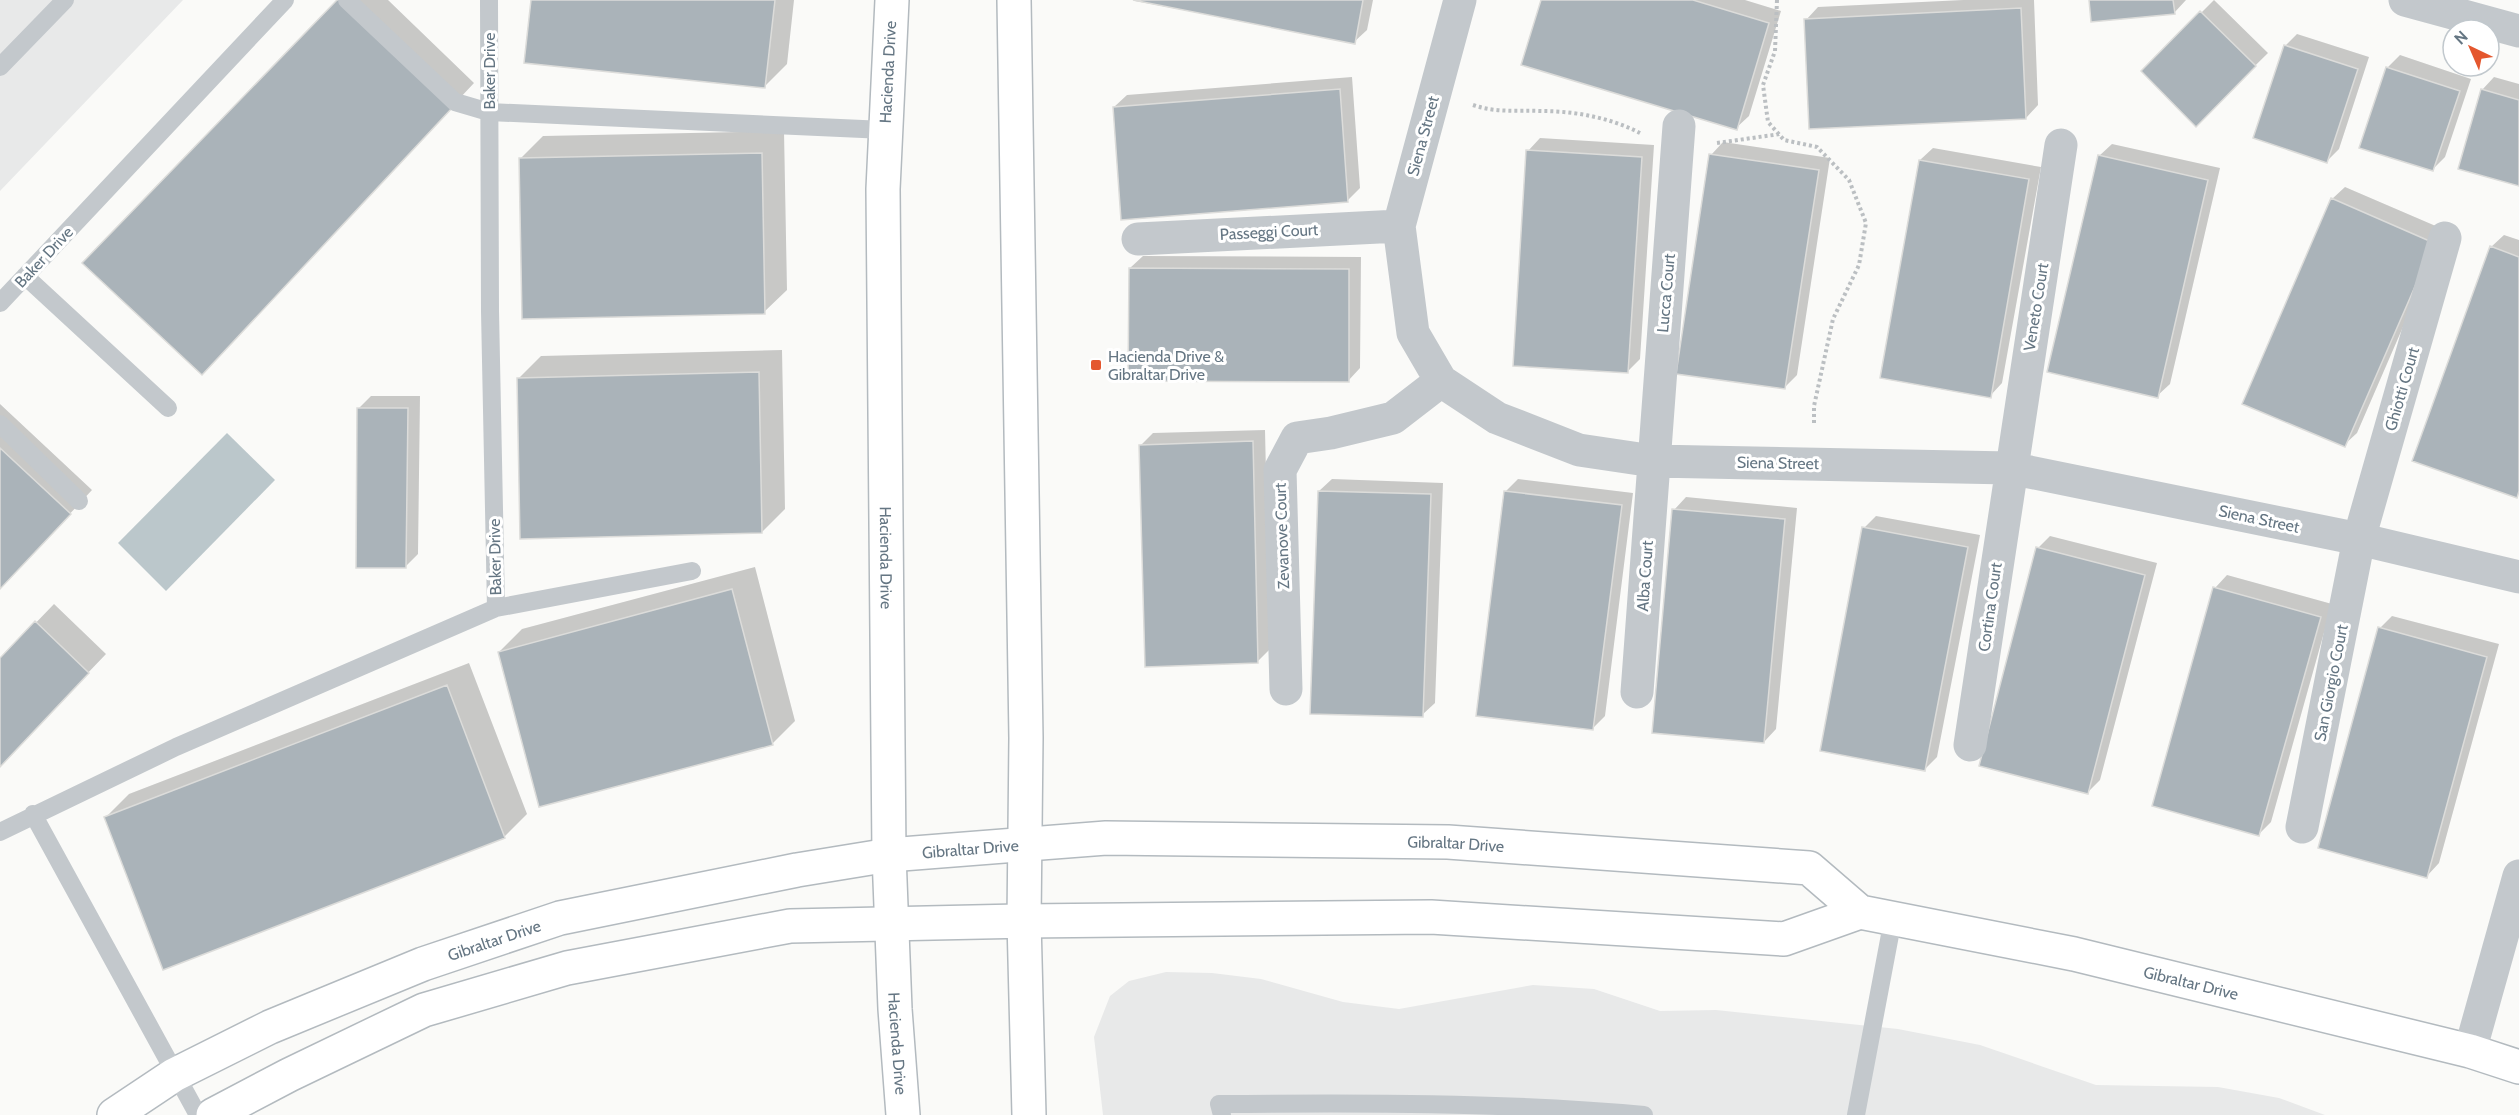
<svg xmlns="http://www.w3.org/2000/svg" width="2519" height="1115" font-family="Cabin,sans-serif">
<rect width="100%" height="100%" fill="#fafaf8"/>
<path fill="#e8e9e9" d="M 0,0 L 183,0 L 0,191 Z
M 1166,972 L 1212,973 L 1261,979 L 1343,1002 L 1399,1009 L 1533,985 L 1594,989 L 1660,1011 L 1716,1010 L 1898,1029 L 1980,1045 L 2096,1085 L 2218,1087 L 2279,1098 L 2325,1115 L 1103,1115 L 1094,1037 L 1110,996 L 1129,981 Z"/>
<path fill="#bbc7cb" d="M 227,433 L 275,480 L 166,591 L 118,543 Z"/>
<path fill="#0003" d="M 339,0 L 388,0 L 474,83 L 224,350 Z
M 532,0 L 794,0 L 787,64 L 764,87 Z
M 1373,0 L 1367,30 L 1354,42 L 1135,1 Z
M 1542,0 L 1745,0 L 1781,11 L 1749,116 L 1736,128 Z
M 1963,0 L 2034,0 L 2038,105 L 2026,118 L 1806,20 L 1818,7 Z
M 2090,0 L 2186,0 L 2174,13 Z
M 2214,0 L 2268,53 L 2196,124 L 2143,71 Z
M 2297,34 L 2369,57 L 2339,149 L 2327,161 L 2285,46 Z
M 2400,55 L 2471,79 L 2445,157 L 2432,170 L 2387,68 Z
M 1352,77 L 1360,188 L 1347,201 L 1114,107 L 1127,95 Z
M 2494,77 L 2519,84 L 2519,185 L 2482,90 Z
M 784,131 L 787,290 L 764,312 L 520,159 L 543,136 Z
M 1540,138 L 1654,145 L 1640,359 L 1628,371 L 1528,151 Z
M 1723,142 L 1830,158 L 1797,375 L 1784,388 L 1711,155 Z
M 2112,144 L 2220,168 L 2170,384 L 2157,396 L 2099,156 Z
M 1933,148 L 2041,167 L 2002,383 L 1990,396 L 1920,160 Z
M 2345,187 L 2445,230 L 2357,433 L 2344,445 L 2332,199 Z
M 2504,235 L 2519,240 L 2519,493 L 2516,496 L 2491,247 Z
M 1143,256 L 1361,257 L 1360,368 L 1348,381 L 1130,268 Z
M 782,350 L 785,509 L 762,532 L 519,378 L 541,356 Z
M 371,396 L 420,396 L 418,554 L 406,566 L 359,408 Z
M 0,404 L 92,490 L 0,589 Z
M 1265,430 L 1270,649 L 1257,662 L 1141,445 L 1153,433 Z
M 1332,479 L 1443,483 L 1435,703 L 1422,715 L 1319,491 Z
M 1518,479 L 1633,493 L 1605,716 L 1592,729 L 1506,491 Z
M 1686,497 L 1797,508 L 1776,729 L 1764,742 L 1674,510 Z
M 1876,516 L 1980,535 L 1937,757 L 1925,769 L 1864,528 Z
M 2050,536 L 2157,563 L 2100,780 L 2088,792 L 2038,548 Z
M 755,567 L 795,721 L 773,743 L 540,806 L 499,652 L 522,629 Z
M 2227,575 L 2332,604 L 2271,822 L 2259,834 L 2215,588 Z
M 54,604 L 106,654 L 0,765 L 0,660 Z
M 2392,616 L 2499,644 L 2439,863 L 2427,876 L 2380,628 Z
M 469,663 L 527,814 L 504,837 L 106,817 L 129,794 Z"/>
<path fill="#aab3b9" stroke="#dcdcda" stroke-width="1.5" d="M 337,0 L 342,0 L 453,107 L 202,375 L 82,263 Z
M 531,0 L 775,0 L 765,88 L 524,63 Z
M 1133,0 L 1363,0 L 1355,44 Z
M 1541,0 L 1693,0 L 1769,23 L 1737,130 L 1521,65 Z
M 2089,0 L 2173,0 L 2175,14 L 2091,22 Z
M 2021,8 L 2026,119 L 1809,129 L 1804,19 Z
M 2200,11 L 2256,66 L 2196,127 L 2141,71 Z
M 2284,45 L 2358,69 L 2327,163 L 2253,138 Z
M 2386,67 L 2460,91 L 2433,171 L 2359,148 Z
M 1340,89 L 1348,202 L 1121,220 L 1113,107 Z
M 2481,89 L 2519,100 L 2519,186 L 2458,169 Z
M 1526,150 L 1642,157 L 1628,373 L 1513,366 Z
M 762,153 L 765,314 L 522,319 L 519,158 Z
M 1709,154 L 1819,170 L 1785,389 L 1676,374 Z
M 2098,155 L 2208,180 L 2158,398 L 2047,372 Z
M 1919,160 L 2029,179 L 1991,398 L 1880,378 Z
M 2331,198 L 2434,243 L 2345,447 L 2242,404 Z
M 2490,246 L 2519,257 L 2519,491 L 2517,498 L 2412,461 Z
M 1129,268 L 1349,269 L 1349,382 L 1128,381 Z
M 759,372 L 762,533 L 520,539 L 517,378 Z
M 357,408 L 408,408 L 406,568 L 356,568 Z
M 1253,441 L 1258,663 L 1145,667 L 1139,445 Z
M 0,448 L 71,514 L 0,589 Z
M 1318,491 L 1431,494 L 1423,717 L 1310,714 Z
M 1504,491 L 1622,505 L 1593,730 L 1476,716 Z
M 1672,509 L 1785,519 L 1764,743 L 1652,733 Z
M 1862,527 L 1968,547 L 1925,771 L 1820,751 Z
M 2036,547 L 2145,575 L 2088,794 L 1979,766 Z
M 2213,587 L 2321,617 L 2259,836 L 2152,806 Z
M 732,589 L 773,745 L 539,807 L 498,652 Z
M 35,621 L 89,673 L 0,767 L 0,658 Z
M 2378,627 L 2487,657 L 2427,878 L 2318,848 Z
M 447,685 L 505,838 L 163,970 L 104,817 Z"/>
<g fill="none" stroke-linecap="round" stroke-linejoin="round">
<g stroke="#b3babf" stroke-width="36">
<g id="secondary">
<path id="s1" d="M 892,0 L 883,189 L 889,855 L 895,1009 L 903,1115"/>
<path d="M 1014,0 L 1026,738 L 1024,921 L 1029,1115"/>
<path id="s2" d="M 114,1115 L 174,1075 L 270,1027 L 423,964 L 560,918 L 797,870 L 889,855 L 1106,838 L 1448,842 L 1809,868 L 1860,912 L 2074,954 L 2470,1051 L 2519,1067"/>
<path d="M 213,1115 L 289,1075 L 424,1010 L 567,968 L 790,926 L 1024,921 L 1431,917 L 1784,939 L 1860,912"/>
</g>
</g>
<path stroke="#bbbfc2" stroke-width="4" stroke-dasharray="3 3" stroke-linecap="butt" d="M 1777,0 L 1775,51 L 1763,85 L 1768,122 L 1784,140 L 1817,147 L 1849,180 L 1866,223 L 1859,265 L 1833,319 L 1814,406 L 1814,426
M 1473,105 C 1496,113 1517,110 1542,111 C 1575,111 1611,118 1640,133
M 1717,143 L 1780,134"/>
<path stroke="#c3c8cc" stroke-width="18" d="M 347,0 L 455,102 L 489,112 L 885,130
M 0,67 L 65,0
M 25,276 L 168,408
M 0,303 L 285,0
M 0,424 L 79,501
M 496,608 L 692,571
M 33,814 L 198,1115
M 0,832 L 176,747 L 496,608 L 490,311 L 489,0
M 1222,1115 L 1219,1104 C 1360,1103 1503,1102 1644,1115
M 1856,1115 L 1893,919"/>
<path stroke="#c3c8cc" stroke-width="33" d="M 1460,0 L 1399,226 L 1413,333 L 1441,381 L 1497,418 L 1579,450 L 1653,461 L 2010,468 L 2359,539 L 2519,577
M 2405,0 L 2519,31
M 1138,239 L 1399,226
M 1286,689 L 1280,470 L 1297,438 L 1331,433 L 1393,418 L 1441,381
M 1637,692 L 1679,126
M 1970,745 L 2061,145
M 2302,827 L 2359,539 L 2445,238
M 2470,1051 L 2519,876"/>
<use href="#secondary" stroke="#fff" stroke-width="33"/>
</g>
<rect fill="#e4572e" stroke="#fff" stroke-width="2" x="1090" y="359" width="12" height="12" rx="3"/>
<g text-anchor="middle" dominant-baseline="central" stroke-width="6" stroke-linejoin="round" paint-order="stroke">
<g font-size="16" fill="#657683" stroke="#fff">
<text transform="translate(489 71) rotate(-90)">Baker Drive</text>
<text transform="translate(888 72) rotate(-87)">Hacienda Drive</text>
<text transform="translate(1423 136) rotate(-75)">Siena Street</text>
<text transform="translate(1269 232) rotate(-3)">Passeggi Court</text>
<text transform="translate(44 257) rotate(-47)">Baker Drive</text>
<text transform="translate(1666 293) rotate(-85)">Lucca Court</text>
<text transform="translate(2036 307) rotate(-81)">Veneto Court</text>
<text transform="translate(2402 389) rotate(-74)">Ghiotti Court</text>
<text transform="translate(1778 463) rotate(1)">Siena Street</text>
<text transform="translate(2259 519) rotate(12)">Siena Street</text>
<text transform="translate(1282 536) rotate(-92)">Zevanove Court</text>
<text transform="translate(495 557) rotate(-91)">Baker Drive</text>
<text stroke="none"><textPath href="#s1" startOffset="558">Hacienda Drive</textPath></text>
<text transform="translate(1645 576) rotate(-86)">Alba Court</text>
<text transform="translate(1990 607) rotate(-82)">Cortina Court</text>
<text transform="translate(2331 683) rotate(-79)">San Giorgio Court</text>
<text stroke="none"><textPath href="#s2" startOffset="1392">Gibraltar Drive</textPath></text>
<text stroke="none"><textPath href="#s2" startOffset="906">Gibraltar Drive</textPath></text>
<text stroke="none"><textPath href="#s2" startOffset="420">Gibraltar Drive</textPath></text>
<text stroke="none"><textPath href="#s2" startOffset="2152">Gibraltar Drive</textPath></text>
<text stroke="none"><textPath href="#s1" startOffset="1044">Hacienda Drive</textPath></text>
</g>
<g font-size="16" fill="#657683" stroke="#fff" text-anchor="start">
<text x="1108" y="356">Hacienda Drive &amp;<tspan x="1108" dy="18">Gibraltar Drive</tspan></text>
</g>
</g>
<g transform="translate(2471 48) rotate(316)"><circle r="28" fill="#ffffff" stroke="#c1c8cd" stroke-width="1.5"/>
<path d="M0-4.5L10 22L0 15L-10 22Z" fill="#e4572e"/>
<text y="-9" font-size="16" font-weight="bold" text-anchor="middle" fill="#657683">N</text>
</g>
</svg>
